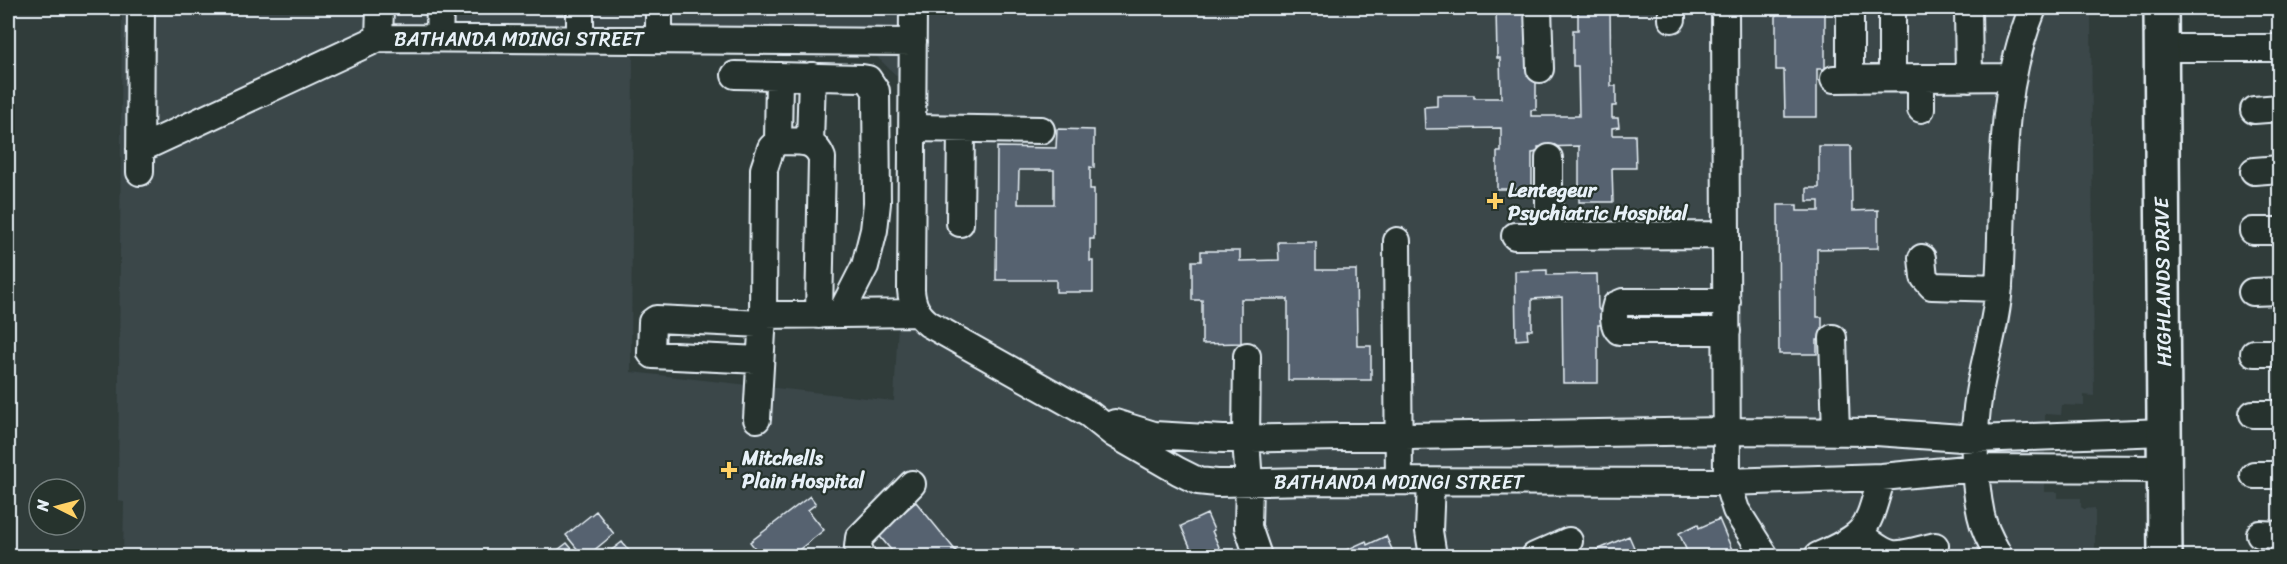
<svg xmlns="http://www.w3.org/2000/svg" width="2287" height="564" font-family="Sriracha,sans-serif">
<rect width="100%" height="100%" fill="#303c3a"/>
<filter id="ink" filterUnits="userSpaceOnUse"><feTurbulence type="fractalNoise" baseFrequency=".0167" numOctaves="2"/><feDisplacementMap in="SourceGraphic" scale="12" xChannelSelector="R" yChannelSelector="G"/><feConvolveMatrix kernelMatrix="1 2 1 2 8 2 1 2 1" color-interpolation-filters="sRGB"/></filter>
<g filter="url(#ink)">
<path fill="#3b474a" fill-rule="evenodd" d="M 122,8 L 2091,8 L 2094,396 L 2084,395 L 2084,406 L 2062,405 L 2061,415 L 2045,414 L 2045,492 L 2058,492 L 2058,498 L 2081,498 L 2081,507 L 2084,509 L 2095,508 L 2095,556 L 123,556 L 124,502 L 118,501 ZM 633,55 L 877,57 L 899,78 L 898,323 L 894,401 L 631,372 Z"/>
<path fill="#56626f" stroke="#e8f1f8" stroke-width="1.5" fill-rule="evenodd" d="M 1496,8 L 1530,8 L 1531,77 L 1536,77 L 1536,110 L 1531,110 L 1531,116 L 1579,116 L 1578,66 L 1573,66 L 1573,30 L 1578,30 L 1578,8 L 1610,8 L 1611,86 L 1616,86 L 1616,106 L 1612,106 L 1612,118 L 1618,118 L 1619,127 L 1612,128 L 1612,135 L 1635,135 L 1636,168 L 1612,168 L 1613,202 L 1579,202 L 1579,146 L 1538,147 L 1539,152 L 1532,153 L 1532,189 L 1497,189 L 1497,152 L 1501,152 L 1501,128 L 1425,129 L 1424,107 L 1437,106 L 1437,95 L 1474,95 L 1474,98 L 1501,98 L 1500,58 L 1497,58 Z
M 1776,8 L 1816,8 L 1816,11 L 1825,11 L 1825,69 L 1817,69 L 1817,117 L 1785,117 L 1784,70 L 1776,70 Z
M 1903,8 L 1937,8 L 1937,13 L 1904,13 Z
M 1057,129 L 1094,130 L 1094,168 L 1090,167 L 1090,189 L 1094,189 L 1094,239 L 1090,239 L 1090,261 L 1093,261 L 1093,292 L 1056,292 L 1056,280 L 996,280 L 997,147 L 1056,148 ZM 1019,170 L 1054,170 L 1054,204 L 1018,204 Z
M 1819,146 L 1851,146 L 1852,211 L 1878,210 L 1878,248 L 1817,249 L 1817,317 L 1822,317 L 1822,340 L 1817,340 L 1817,354 L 1779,354 L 1778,205 L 1797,205 L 1797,211 L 1819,211 L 1819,201 L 1807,201 L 1807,188 L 1819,188 Z
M 1278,242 L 1316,242 L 1316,270 L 1356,270 L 1357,346 L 1371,346 L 1371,380 L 1288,380 L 1288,299 L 1241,299 L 1241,343 L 1202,344 L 1202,300 L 1192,300 L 1192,261 L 1201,261 L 1201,251 L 1240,251 L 1240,261 L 1279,260 Z
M 1547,270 L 1547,275 L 1597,274 L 1598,308 L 1599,310 L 1609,310 L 1609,325 L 1598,325 L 1598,383 L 1563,383 L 1562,297 L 1532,299 L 1532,330 L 1527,330 L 1528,339 L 1516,340 L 1515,271 Z
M 810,496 L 816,504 L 808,510 L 824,530 L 791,556 L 761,556 L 750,542 Z
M 916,502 L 960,556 L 896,556 L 878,534 Z
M 596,511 L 614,534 L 587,556 L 583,556 L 566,535 Z
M 1207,514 L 1214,530 L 1212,531 L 1223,556 L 1194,556 L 1181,526 Z
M 1719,519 L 1733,552 L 1729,553 L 1731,556 L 1689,556 L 1679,533 L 1698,524 L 1699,528 Z
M 1386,536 L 1395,556 L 1349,556 L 1346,550 L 1366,541 L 1367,545 Z
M 1629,536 L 1636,552 L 1626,556 L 1599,556 L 1597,550 Z
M 622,542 L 633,556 L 604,556 Z
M 567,543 L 578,556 L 557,556 L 554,553 Z"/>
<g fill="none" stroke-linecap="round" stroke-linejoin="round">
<g stroke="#e8f1f8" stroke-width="30">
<path id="minor" d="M 913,8 L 911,290 C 912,305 917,315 929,324 L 1089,414 L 1114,434 L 1178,471 L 1198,481 L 1217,483 L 1310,481 L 1727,482 L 1882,477 L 1976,468 L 2165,469
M 1538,8 L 1540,69
M 1725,8 L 1727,482 L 1736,510 L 1765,556
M 1890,8 L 1892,14 L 1892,78
M 1968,8 L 1969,78
M 1672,19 L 1672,8
M 379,38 L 380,8
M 439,38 L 440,8
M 580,39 L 580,8
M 659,40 L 659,8
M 2161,48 L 2280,48
M 735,75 L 862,78 L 868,79 L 876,91 L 877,203 L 874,230 L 865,266 L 841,313
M 1921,78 L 1921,109
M 1834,79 L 2012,77
M 1850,79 L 1850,8
M 2254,110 L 2280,108
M 913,128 L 1041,130
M 778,141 C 797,142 814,137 822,158 L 819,315
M 810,143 L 812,76
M 140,149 L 379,38 L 913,42
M 1549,158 L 1549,236
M 2254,171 L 2280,169
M 140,172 L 141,8
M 960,223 L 961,129
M 2253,231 L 2280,231
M 1515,236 L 1726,235
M 1397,241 L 1399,481
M 1922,258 L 1924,277 L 1932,286 L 1999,288
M 2252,292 L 2280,291
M 1727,302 L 1623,302 L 1616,305 C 1613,313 1613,326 1619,331 L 1727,331
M 763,315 L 918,313
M 1833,338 L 1836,432
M 2254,353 L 2280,353
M 1247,356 L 1246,439 L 1249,483 L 1248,527 L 1258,556
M 760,360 L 653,355 L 651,353 L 652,322 L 656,319 L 762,324
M 2253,414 L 2280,414
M 757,419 L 763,315 L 764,169 L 771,148 L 778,141 L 779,76
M 1115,423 L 1154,435 L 1223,439 L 1728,431 L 1876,432 L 1976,439 L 2164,432
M 2254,475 L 2280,475
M 1431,482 L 1429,531 L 1433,556
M 1860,534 C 1893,562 1895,556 1935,546
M 2260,534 L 2280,535
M 862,556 L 858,547 L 859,538 L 912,484
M 1535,556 L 1569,541
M 1818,556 C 1870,533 1866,530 1882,477
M 1999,556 C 1992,543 1984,530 1981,515 C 1973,477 1973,431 1979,393 C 1985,357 1997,322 1999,285 C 2005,191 1996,97 2033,8"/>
</g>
<g stroke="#e8f1f8" stroke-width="38">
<path id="major" d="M 2161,8 L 2165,556"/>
</g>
<use href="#minor" stroke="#26332d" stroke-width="26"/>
<use href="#major" stroke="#26332d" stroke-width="33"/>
</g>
</g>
<g fill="#ffd166" stroke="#26332d" stroke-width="2">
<path d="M1492 192h6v6h6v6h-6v6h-6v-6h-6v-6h6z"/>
<path d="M726 461h6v6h6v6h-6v6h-6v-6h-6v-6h6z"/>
</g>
<g text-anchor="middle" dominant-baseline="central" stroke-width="4.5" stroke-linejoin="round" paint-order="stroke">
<g font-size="20" fill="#e8f1f8" stroke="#26332d">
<text x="519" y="39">BATHANDA MDINGI STREET</text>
<text transform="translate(2163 282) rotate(-91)">HIGHLANDS DRIVE</text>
<text x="1399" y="482">BATHANDA MDINGI STREET</text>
</g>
<g font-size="20" font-weight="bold" fill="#e8f1f8" stroke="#26332d" text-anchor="start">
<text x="1508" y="190">Lentegeur<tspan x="1508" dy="23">Psychiatric Hospital</tspan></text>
<text x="742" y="458">Mitchells<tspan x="742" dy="23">Plain Hospital</tspan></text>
</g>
</g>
<rect width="2287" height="564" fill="none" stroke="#26332d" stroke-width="30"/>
<rect x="15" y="15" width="2257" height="534" fill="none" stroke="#e8f1f8" stroke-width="2" filter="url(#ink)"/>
<g transform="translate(57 507) rotate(276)"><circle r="28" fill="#26332d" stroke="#747f7e" stroke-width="1.5"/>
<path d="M0-4.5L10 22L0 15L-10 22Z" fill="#ffd166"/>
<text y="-9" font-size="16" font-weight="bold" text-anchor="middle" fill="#e8f1f8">N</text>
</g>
</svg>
